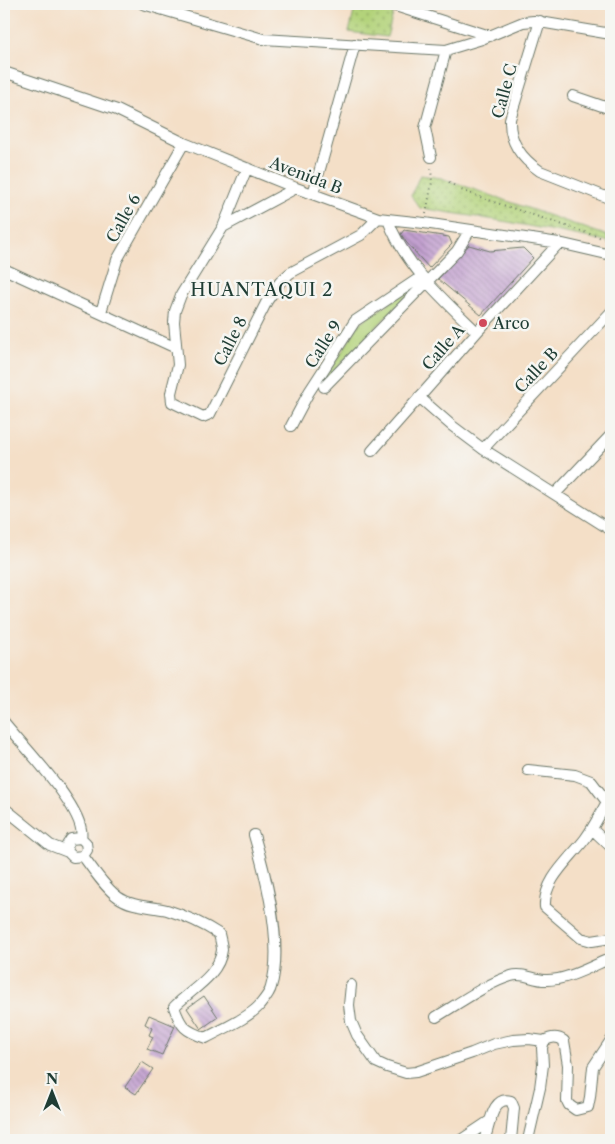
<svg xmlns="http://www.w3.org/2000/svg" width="615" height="1144" font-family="'Libre Caslon Text',serif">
<defs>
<pattern id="park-dots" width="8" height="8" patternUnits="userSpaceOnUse" patternTransform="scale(1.25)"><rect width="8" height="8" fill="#b3d37a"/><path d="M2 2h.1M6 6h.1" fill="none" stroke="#91ac65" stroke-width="1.8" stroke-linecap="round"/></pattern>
<pattern id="building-back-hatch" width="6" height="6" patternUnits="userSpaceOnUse" patternTransform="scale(1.25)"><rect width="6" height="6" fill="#c3a0d0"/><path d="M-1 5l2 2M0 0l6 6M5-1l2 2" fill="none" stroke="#9e84aa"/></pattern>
</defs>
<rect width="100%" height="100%" fill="#f6f6f2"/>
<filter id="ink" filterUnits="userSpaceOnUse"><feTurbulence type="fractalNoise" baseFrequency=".02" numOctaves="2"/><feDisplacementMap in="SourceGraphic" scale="10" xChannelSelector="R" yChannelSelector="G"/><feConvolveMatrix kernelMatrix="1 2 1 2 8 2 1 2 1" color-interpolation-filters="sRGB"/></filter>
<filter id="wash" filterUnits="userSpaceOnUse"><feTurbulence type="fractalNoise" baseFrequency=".0096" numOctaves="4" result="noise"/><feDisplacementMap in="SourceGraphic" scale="20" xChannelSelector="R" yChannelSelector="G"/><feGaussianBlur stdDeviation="1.12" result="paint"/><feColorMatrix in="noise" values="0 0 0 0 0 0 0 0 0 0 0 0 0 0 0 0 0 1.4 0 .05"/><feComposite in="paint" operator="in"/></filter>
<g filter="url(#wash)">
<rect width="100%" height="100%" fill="#f4dfc7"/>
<path fill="#b3d37a" stroke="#698857" d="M 418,284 L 322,383 L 360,323 Z"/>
<path fill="url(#park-dots)" stroke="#698857" d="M 356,4 L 388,4 L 395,6 L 387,37 L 349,32 Z
M 420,175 L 441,178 L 611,237 L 611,242 L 508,222 L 420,208 L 411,196 Z"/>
<g id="blocks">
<path fill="url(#building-back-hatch)" d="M 404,230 L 449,237 L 452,244 L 429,268 L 406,242 L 401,234 Z
M 469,245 L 490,251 L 523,248 L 533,258 L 481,315 L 438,279 Z
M 204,996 L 218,1017 L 201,1029 L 187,1008 Z
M 149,1015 L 175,1026 L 162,1055 L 147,1049 L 153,1037 L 149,1035 L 152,1028 L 145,1024 Z
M 142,1062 L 153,1069 L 136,1094 L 125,1087 Z"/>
</g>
</g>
<g filter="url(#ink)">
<use href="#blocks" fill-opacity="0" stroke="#6a7667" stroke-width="1"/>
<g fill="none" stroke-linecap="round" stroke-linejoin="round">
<g stroke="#6a7667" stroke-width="12">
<path id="minor" d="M 143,4 L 263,39 L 446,50 L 482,39 L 523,22 L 534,21 L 611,34
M 389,4 L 490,36
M 540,21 L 510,119 C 509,142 522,159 540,171 L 611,199
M 4,72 L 117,110 L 184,143 L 296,188 L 378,218 L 424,223 L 559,243 L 611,255
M 573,96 L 611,109
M 431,157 L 425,128 L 446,50
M 247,168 L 223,227 L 181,295 L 175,311 L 174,322 L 178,365 L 171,393 L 172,402 L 203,417 L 210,414 L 267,301 L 280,282 L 290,273 L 361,235 L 378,218
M 313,194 L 355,44
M 388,220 C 405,266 442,298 477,332
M 223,227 L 296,188
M 4,269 L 176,348
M 101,312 L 117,260 L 184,143
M 324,387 L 457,251 L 470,230
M 419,397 L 451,425 L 483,449 L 611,530
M 291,426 L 309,392 L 355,321 L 421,277
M 483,449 L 611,312
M 372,451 L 477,332 L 559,243
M 555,494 L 611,435
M 4,722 C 21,744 88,811 81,838
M 528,770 L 575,775 L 591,781 L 607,802
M 611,797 L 607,802 C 600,814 594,827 585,839 C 570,859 543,880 545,907 L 581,938 L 592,941 L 611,938
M 4,808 L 50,845 L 68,852 L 73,857 L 83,856 L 87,850 L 86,843 L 81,838 L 71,839 L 67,845 L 68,852
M 592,829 L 611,847
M 83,856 C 93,869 105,888 118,897 C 132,907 151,906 167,910 C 186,916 202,923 219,934 C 220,939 222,945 222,950 C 219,976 190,990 174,1007 C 181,1027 185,1031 206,1038 C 222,1029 247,1019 259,1006 C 263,1001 270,993 271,987 C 284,945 266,876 254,835
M 351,985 L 349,1005 L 351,1021 L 357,1035 L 376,1062 L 387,1067 L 406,1073 L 416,1072 L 472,1053 L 494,1044 L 513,1040 L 529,1039 L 544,1041
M 436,1017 C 456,1005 489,982 511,976 C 523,972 533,980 545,980 C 566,981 592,966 611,958
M 461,1140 L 491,1120
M 484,1140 C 490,1128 491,1095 511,1101 L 514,1108 L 511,1140
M 528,1140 L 540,1088 L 543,1065 L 542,1048 L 544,1041 C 551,1037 557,1036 564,1041 L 568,1065 L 567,1101 L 569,1105 L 576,1110 L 588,1107 L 590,1097 L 593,1067 L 611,1040"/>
</g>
<path stroke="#6a7667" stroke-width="2" stroke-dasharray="1 4" stroke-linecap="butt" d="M 449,182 L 461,190 L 494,202 L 611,241
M 426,214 L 432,182 L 431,167"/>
<use href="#minor" stroke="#fff" stroke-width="10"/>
</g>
</g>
<circle fill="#d1495b" stroke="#f6f6f2" stroke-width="2" cx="483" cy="323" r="5"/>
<g text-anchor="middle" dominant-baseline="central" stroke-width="5" stroke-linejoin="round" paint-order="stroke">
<g font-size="16" fill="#1f3d34" stroke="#f6f6f2">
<text transform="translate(504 91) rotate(-75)">Calle C</text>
<text transform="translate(306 175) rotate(21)">Avenida B</text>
<text transform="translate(123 218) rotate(-61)">Calle 6</text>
<text transform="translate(230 341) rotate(-63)">Calle 8</text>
<text transform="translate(323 344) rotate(-57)">Calle 9</text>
<text transform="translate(443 347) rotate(-49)">Calle A</text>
<text transform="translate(536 370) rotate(-47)">Calle B</text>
</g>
<g font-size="16" fill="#1f3d34" stroke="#f6f6f2" text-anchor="start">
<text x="493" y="323">Arco</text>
</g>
<g font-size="18" letter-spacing="1" fill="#1f3d34" stroke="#f6f6f2">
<text x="262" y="290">HUANTAQUI 2</text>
</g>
</g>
<rect width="615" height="1144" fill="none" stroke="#f6f6f2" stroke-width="20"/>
<g transform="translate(52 1092)" stroke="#f6f6f2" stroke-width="4" paint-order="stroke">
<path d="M0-4L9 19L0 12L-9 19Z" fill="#1f3d34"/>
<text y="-8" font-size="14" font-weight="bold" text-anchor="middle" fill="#1f3d34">N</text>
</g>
</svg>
